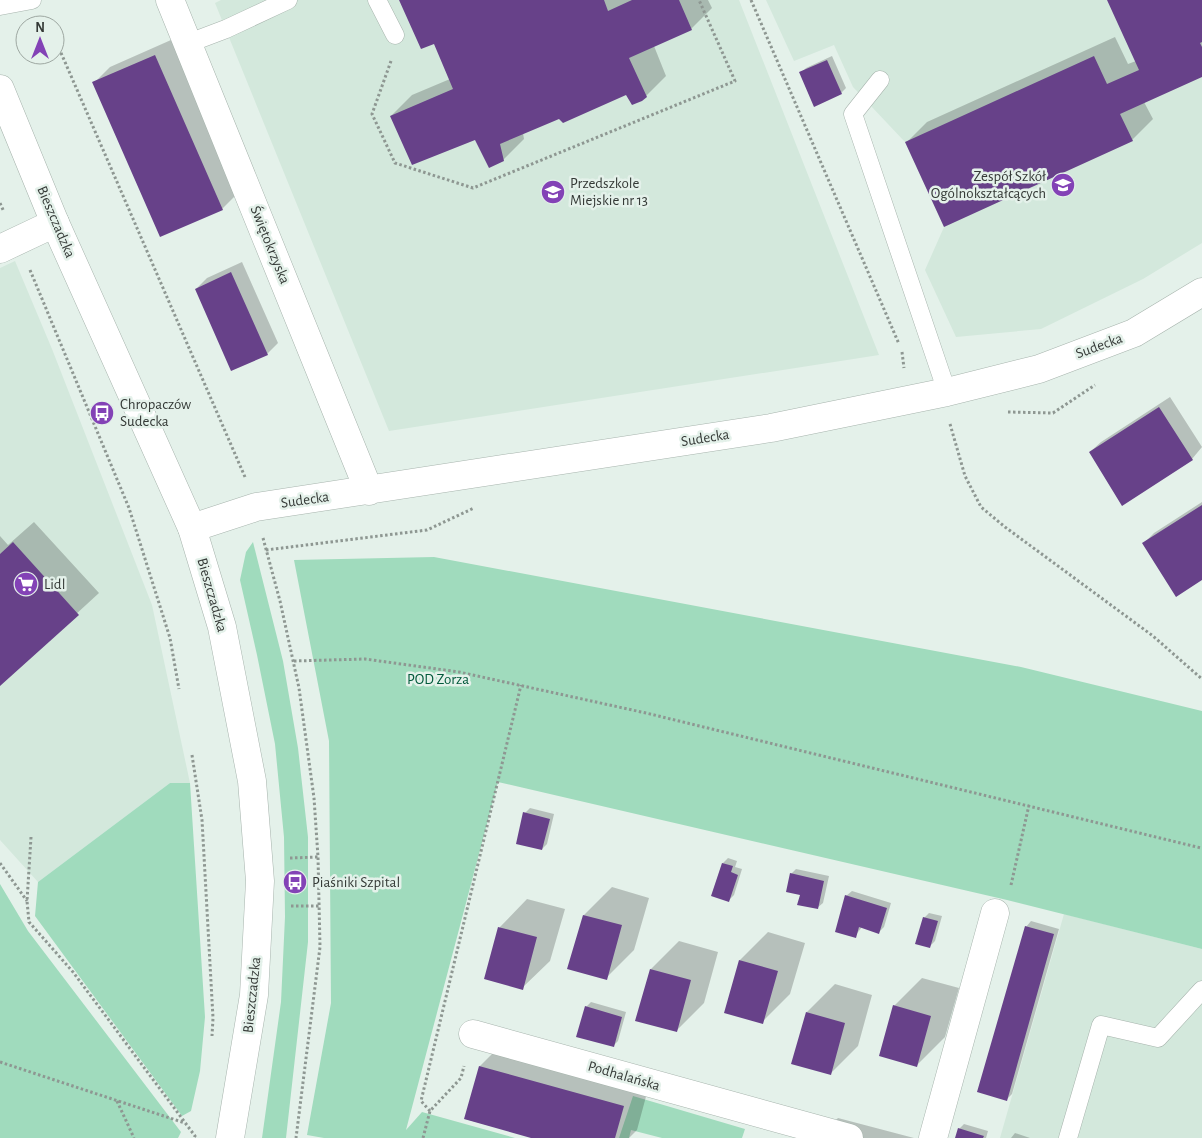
<svg xmlns="http://www.w3.org/2000/svg" width="1202" height="1138" font-family="'Alegreya Sans',sans-serif">
<rect width="100%" height="100%" fill="#e4f1ea"/>
<path fill="#d3e8dc" d="M 221,0 L 739,0 L 879,355 L 389,431 L 215,3 Z
M 766,0 L 1202,0 L 1202,243 L 1143,279 L 1041,329 L 956,337 L 925,270 L 944,227 L 905,142 L 853,87 L 834,45 L 794,61 Z
M 15,261 L 52,349 L 152,605 L 190,783 L 170,783 L 38,882 L 0,840 L 0,268 Z
M 1064,914 L 1202,949 L 1202,1138 L 1000,1138 Z"/>
<path fill="#a0dbbd" d="M 253,542 L 283,661 L 298,748 L 308,837 L 308,942 L 286,1138 L 262,1138 L 281,1002 L 285,917 L 284,837 L 275,744 L 257,655 L 240,580 L 246,552 Z
M 434,557 L 1021,667 L 1202,711 L 1202,949 L 1007,900 L 498,782 L 406,1130 L 422,1112 L 515,1138 L 324,1138 L 307,1135 L 331,1003 L 329,741 L 294,560 Z
M 170,783 L 190,783 L 205,1017 L 200,1071 L 191,1111 L 182,1116 L 35,916 L 38,882 Z
M 0,884 L 28,931 L 181,1132 L 178,1138 L 0,1138 Z
M 633,1096 L 745,1129 L 742,1138 L 662,1138 L 631,1130 L 629,1138 L 619,1138 Z"/>
<path fill="#0003" d="M 401,0 L 708,0 L 712,8 L 691,29 L 654,46 L 666,76 L 646,96 L 626,94 L 560,117 L 523,133 L 524,139 L 503,160 L 475,138 L 391,116 L 412,95 L 450,79 L 434,42 Z
M 1108,0 L 1202,0 L 1202,76 L 1144,102 L 1153,119 L 1132,140 L 907,142 L 927,122 L 1115,37 L 1128,64 L 1136,61 Z
M 171,40 L 238,193 L 222,209 L 94,83 L 110,67 Z
M 832,56 L 846,88 L 841,93 L 801,73 L 806,68 Z
M 242,262 L 278,343 L 267,354 L 232,369 L 196,289 L 207,278 Z
M 1170,397 L 1202,447 L 1192,459 L 1090,452 L 1101,442 Z
M 1202,502 L 1202,579 L 1144,543 L 1154,533 Z
M 34,522 L 99,593 L 0,684 L 0,536 L 8,545 Z
M 530,808 L 554,814 L 547,844 L 542,849 L 525,813 Z
M 728,858 L 737,861 L 735,867 L 742,869 L 734,895 L 729,900 L 723,863 Z
M 796,869 L 829,876 L 823,903 L 817,908 L 801,894 L 791,874 Z
M 612,887 L 649,898 L 634,950 L 606,978 L 584,915 Z
M 852,891 L 891,903 L 884,927 L 879,932 L 862,927 L 855,936 L 846,896 Z
M 527,899 L 565,909 L 550,961 L 522,988 L 485,978 L 500,927 Z
M 929,913 L 942,916 L 935,941 L 930,946 L 924,918 Z
M 1031,921 L 1059,929 L 1012,1094 L 1006,1100 L 1026,927 Z
M 768,932 L 805,943 L 790,994 L 762,1022 L 740,960 Z
M 679,941 L 718,952 L 704,1003 L 676,1031 L 651,969 Z
M 922,978 L 959,988 L 945,1037 L 917,1065 L 894,1006 Z
M 835,984 L 872,995 L 858,1046 L 830,1074 L 807,1012 Z
M 591,1002 L 626,1012 L 618,1041 L 613,1046 L 586,1007 Z
M 508,1038 L 651,1078 L 637,1130 L 629,1138 L 536,1138 L 465,1119 L 480,1066 Z
M 838,1118 L 914,1138 L 818,1138 Z
M 964,1124 L 988,1131 L 986,1138 L 956,1138 L 959,1129 Z
M 1015,1133 L 1030,1138 L 1011,1138 Z"/>
<path fill="#674189" d="M 399,0 L 604,0 L 608,11 L 632,0 L 679,0 L 692,30 L 629,58 L 647,97 L 642,101 L 632,105 L 626,95 L 563,123 L 559,119 L 500,144 L 504,161 L 489,168 L 475,140 L 412,165 L 390,116 L 453,89 L 434,44 L 421,49 Z
M 1107,0 L 1202,0 L 1202,42 L 1200,43 L 1202,47 L 1202,77 L 1120,114 L 1133,141 L 944,227 L 905,142 L 1094,56 L 1107,84 L 1139,70 Z
M 155,55 L 223,210 L 160,237 L 92,82 Z
M 827,60 L 842,94 L 814,107 L 799,72 Z
M 231,272 L 268,355 L 231,371 L 195,289 Z
M 1159,407 L 1193,460 L 1122,506 L 1089,452 Z
M 1202,505 L 1202,580 L 1176,597 L 1142,543 Z
M 13,542 L 79,615 L 0,686 L 0,554 Z
M 523,812 L 550,819 L 542,850 L 516,844 Z
M 722,863 L 733,866 L 731,872 L 738,875 L 729,902 L 711,896 Z
M 790,873 L 824,881 L 818,909 L 797,905 L 800,895 L 786,892 Z
M 845,895 L 887,908 L 879,934 L 859,927 L 856,938 L 835,932 Z
M 583,915 L 622,925 L 607,980 L 567,969 Z
M 923,917 L 938,921 L 930,948 L 915,944 Z
M 1025,926 L 1054,934 L 1007,1101 L 977,1092 Z
M 498,927 L 537,937 L 523,990 L 484,979 Z
M 739,960 L 778,971 L 763,1024 L 724,1013 Z
M 650,969 L 691,980 L 677,1032 L 635,1021 Z
M 893,1005 L 931,1016 L 917,1067 L 879,1056 Z
M 585,1006 L 622,1017 L 614,1047 L 576,1037 Z
M 806,1012 L 845,1023 L 831,1075 L 791,1064 Z
M 479,1066 L 624,1106 L 615,1138 L 531,1138 L 464,1119 Z
M 958,1128 L 984,1136 L 983,1138 L 955,1138 Z"/>
<g fill="none" stroke-linecap="round" stroke-linejoin="round">
<g stroke="#a7b4ad" stroke-width="19">
<path id="lane" d="M 377,0 L 395,35
M 0,6 L 32,0
M 189,43 L 226,29 L 288,0
M 880,80 L 853,114 L 947,392
M 1068,1138 L 1101,1025 L 1158,1038 L 1202,990"/>
</g>
<g stroke="#a7b4ad" stroke-width="29">
<path id="street" d="M 170,0 L 369,491
M 0,249 L 55,223
M 192,528 L 256,507 L 771,428 L 947,392 L 1039,369 L 1134,333 L 1202,292
M 473,1034 L 849,1138
M 933,1138 L 995,913"/>
</g>
<g stroke="#a7b4ad" stroke-width="29">
<path id="secondary" d="M 0,89 L 55,223 L 192,528 L 222,627 L 252,781 L 260,881 L 254,995 L 230,1138"/>
</g>
<path stroke="#8e9792" stroke-width="3" stroke-dasharray="2.5 2.5" stroke-linecap="butt" d="M 751,0 L 899,344
M 55,39 L 245,477
M 391,61 L 372,114 L 395,163 L 473,188 L 735,81 L 699,0
M 0,203 L 4,212
M 30,270 L 129,508 L 170,638 L 179,689
M 902,352 L 904,368
M 1008,412 L 1053,413 L 1095,385
M 950,424 L 965,476 L 981,507 L 1005,527 L 1153,636 L 1202,679
M 263,538 L 280,601 L 299,688 L 314,798 L 318,857 L 320,947 L 296,1138
M 266,550 L 427,530 L 474,508
M 294,661 L 365,659 L 459,672 L 646,713 L 1201,848
M 192,755 L 202,820 L 213,1018 L 212,1036
M 31,837 L 27,901 L 29,922 L 73,972 L 195,1136 L 194,1138
M 290,858 L 318,857
M 0,863 L 27,901
M 1011,885 L 1029,805
M 291,906 L 320,906
M 0,1062 L 185,1123
M 117,1101 L 134,1138
M 430,1111 L 421,1101 L 521,685
M 423,1138 L 430,1111 L 461,1078 L 464,1066"/>
<use href="#lane" stroke="#fff" stroke-width="18"/>
<use href="#street" stroke="#fff" stroke-width="28"/>
<use href="#secondary" stroke="#fff" stroke-width="28"/>
</g>
<defs>
<g id="school-disc" transform="scale(1.25)"><circle r="9.5" fill="#8342b6" stroke="#e4f1ea"/><path d="M0-5L7-2L0 1L-7-2ZM-4 1L0 2.5L4 1V4Q0 6-4 4Z" fill="#fff"/></g>
<g id="bus-disc" transform="scale(1.25)"><circle r="9.5" fill="#8342b6" stroke="#e4f1ea"/><path d="M-5-6H5V4H4V6H2V4H-2V6H-4V4H-5ZM-3.5-4V0h7V-4ZM-3.5 1.2v1.5H-2V1.2ZM2 1.2v1.5H3.5V1.2Z" fill="#fff"/></g>
<g id="supermarket-disc" transform="scale(1.25)"><circle r="9.5" fill="#8342b6" stroke="#e4f1ea"/><path d="M-6-5.5h2.5l.6 2H6L4.5 2H-2.5L-4.4-4H-6ZM-1.5 3.2a1.3 1.3 0 1 0 .1 0ZM3 3.2a1.3 1.3 0 1 0 .1 0Z" fill="#fff"/></g>
</defs>
<g fill-rule="evenodd">
<use href="#school-disc" x="1063" y="185"/>
<use href="#school-disc" x="553" y="192"/>
<use href="#bus-disc" x="102" y="413"/>
<use href="#supermarket-disc" x="26" y="584"/>
<use href="#bus-disc" x="295" y="882"/>
</g>
<g text-anchor="middle" dominant-baseline="central" stroke-width="5" stroke-linejoin="round" paint-order="stroke">
<g font-size="15" fill="#353a37" stroke="#e4f1ea" text-anchor="start">
<text x="1046" y="176" text-anchor="end">Zespół Szkół<tspan x="1046" dy="17">Ogólnokształcących</tspan></text>
<text x="570" y="183">Przedszkole<tspan x="570" dy="17">Miejskie nr 13</tspan></text>
<text x="120" y="404">Chropaczów<tspan x="120" dy="17">Sudecka</tspan></text>
<text x="44" y="584">Lidl</text>
<text x="312" y="882">Piaśniki Szpital</text>
</g>
<g font-size="15" fill="#353a37" stroke="#e4f1ea">
<text transform="translate(56 222) rotate(67)">Bieszczadzka</text>
<text transform="translate(270 245) rotate(68)">Świętokrzyska</text>
<text transform="translate(1099 346) rotate(-20)">Sudecka</text>
<text transform="translate(705 438) rotate(-9)">Sudecka</text>
<text transform="translate(305 500) rotate(-8)">Sudecka</text>
<text transform="translate(212 595) rotate(74)">Bieszczadzka</text>
<text transform="translate(252 995) rotate(-84)">Bieszczadzka</text>
<text transform="translate(624 1076) rotate(16)">Podhalańska</text>
</g>
<g font-size="15" fill="#025a3c" stroke="#e4f1ea">
<text x="438" y="679">POD Zorza</text>
</g>
</g>
<g transform="translate(40 40)"><circle r="24" fill="#e4f1ea" stroke="#9ea8a2"/>
<path d="M0-4L9 19L0 12L-9 19Z" fill="#8342b6"/>
<text y="-8" font-size="14" font-weight="bold" text-anchor="middle" fill="#353a37">N</text>
</g>
</svg>
